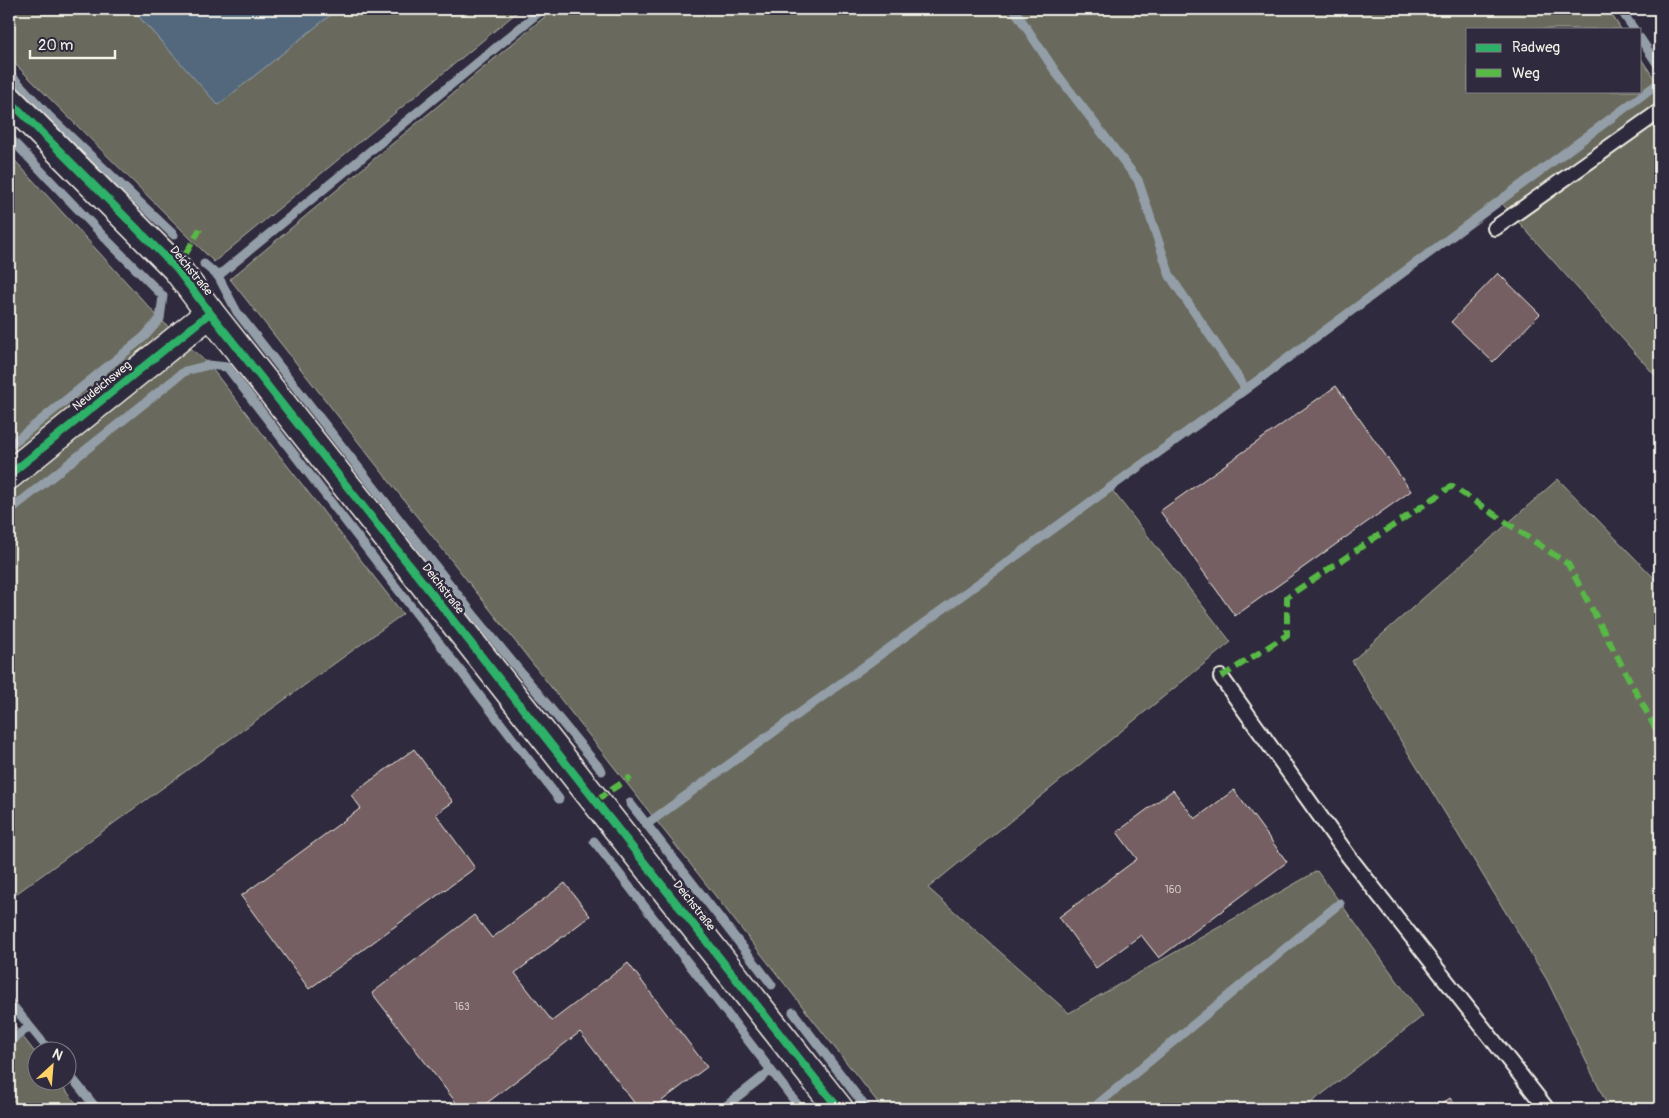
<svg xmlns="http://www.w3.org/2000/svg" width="1669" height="1118" font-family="Pangolin,sans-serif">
<rect width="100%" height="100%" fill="#2f2a3d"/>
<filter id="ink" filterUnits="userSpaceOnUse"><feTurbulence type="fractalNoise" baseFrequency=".02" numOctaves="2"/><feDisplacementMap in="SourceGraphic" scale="10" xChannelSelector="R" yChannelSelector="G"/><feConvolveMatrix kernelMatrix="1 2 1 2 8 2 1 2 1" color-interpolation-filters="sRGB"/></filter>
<g filter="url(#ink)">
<path fill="#696b5d" stroke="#aeaea2" d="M 9,9 L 132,9 L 218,104 L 338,9 L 521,9 L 214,262 L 9,58 Z
M 554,9 L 1608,9 L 1621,29 L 1468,29 L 1468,91 L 1640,91 L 1640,57 L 1660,87 L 1660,381 L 1498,199 L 1112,490 L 1231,642 L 928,888 L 1069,1013 L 1317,871 L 1423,1016 L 1303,1109 L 883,1109 L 230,279 Z
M 9,154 L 160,319 L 209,365 L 403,614 L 9,899 Z
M 1558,479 L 1660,584 L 1660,1109 L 1609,1109 L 1547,980 L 1352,661 Z
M 9,1019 L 37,1055 L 38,1080 L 58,1081 L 81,1109 L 9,1109 Z"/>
<path fill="#52677d" stroke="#939ea8" d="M 132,9 L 338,9 L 218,105 Z"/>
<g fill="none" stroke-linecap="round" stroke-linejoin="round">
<path stroke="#939ea8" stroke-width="9" d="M 1014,9 L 1057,74 L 1138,180 L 1170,276 L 1246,389
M 1620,9 L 1634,29
M 1640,38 L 1660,68
M 9,73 L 50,117 L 174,235
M 9,137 L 109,242 L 163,296 L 160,319 L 144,337 L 9,446
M 204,264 L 218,276 L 237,312 L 473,614 L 602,771
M 218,276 L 543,9
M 9,511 L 185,371 L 209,365 L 227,367 L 559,799
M 630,803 L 772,985
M 647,824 L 1246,389 L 1660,82
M 594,841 L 800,1108
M 9,1001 L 49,1050
M 793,1012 L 867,1109
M 9,1042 L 29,1027
M 68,1073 L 97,1109
M 722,1109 L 770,1071
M 1092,1109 L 1340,903"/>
</g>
<path fill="#745f62" stroke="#f4f1e8" d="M 1498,273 L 1540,314 L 1493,362 L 1451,322 Z
M 1336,386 L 1411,491 L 1235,616 L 1160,511 Z
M 414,749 L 453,802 L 436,814 L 475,868 L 309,989 L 241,896 L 361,808 L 351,795 Z
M 1173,790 L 1195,819 L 1234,790 L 1287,862 L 1159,958 L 1141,935 L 1096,968 L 1059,917 L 1137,859 L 1117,832 Z
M 565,883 L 590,916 L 515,973 L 552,1021 L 628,963 L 707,1067 L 651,1109 L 639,1109 L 580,1032 L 479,1109 L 461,1109 L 372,993 L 474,915 L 492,938 Z
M 1450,1098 L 1458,1109 L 1435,1109 Z"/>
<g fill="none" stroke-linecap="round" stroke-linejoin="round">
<g stroke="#f4f1e8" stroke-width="18">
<path id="lane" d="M 1495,228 L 1660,111
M 1221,677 L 1349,857 L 1547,1109"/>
</g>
<g stroke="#f4f1e8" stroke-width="31">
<path id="street" d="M 9,475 L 210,313"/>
</g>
<g stroke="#f4f1e8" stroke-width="31">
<path id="secondary" d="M 9,100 L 177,269 L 210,313 L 839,1109"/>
</g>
<use href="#lane" stroke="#2f2a3d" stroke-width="14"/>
<use href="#street" stroke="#2f2a3d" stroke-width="28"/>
<use href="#secondary" stroke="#2f2a3d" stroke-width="28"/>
<path stroke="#58b947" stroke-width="6" stroke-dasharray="12 6" stroke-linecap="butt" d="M 1654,9 L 1660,18
M 177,269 L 200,229
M 1221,677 L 1287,635 L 1287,597 L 1452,486 L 1568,564 L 1660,737
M 596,800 L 631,777"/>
<g stroke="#2f2a3d" stroke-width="11">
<path id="cycleway" d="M 9,100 L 177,269 L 210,313 L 839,1109
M 9,475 L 210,313"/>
</g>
<use href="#cycleway" stroke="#2db169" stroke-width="8"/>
</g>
</g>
<g text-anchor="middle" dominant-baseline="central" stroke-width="5" stroke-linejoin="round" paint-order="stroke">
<g font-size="10" fill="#d4ccc6">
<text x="1173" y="890">160</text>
<text x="462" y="1007">163</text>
</g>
<g font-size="12" fill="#f4f1e8" stroke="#2f2a3d">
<text transform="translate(191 271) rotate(51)">Deichstraße</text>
<text transform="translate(102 386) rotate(-39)">Neudeichsweg</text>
<text transform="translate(443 589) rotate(52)">Deichstraße</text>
<text transform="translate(694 906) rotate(52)">Deichstraße</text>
</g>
</g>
<rect width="1669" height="1118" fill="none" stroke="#2f2a3d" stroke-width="30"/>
<rect x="15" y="15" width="1639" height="1088" fill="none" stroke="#f4f1e8" stroke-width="2" filter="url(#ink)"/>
<rect x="1466" y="28" width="175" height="65" fill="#2f2a3d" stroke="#7e7a81"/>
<rect x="1476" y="44" width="25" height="8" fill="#2db169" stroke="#7e7a81"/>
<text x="1512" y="52" font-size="15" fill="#f4f1e8">Radweg</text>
<rect x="1476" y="69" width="25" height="8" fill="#58b947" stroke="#7e7a81"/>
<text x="1512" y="78" font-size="15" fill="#f4f1e8">Weg</text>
<g transform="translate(52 1066) rotate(26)"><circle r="24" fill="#2f2a3d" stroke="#7e7a81"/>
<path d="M0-4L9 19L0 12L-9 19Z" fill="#ffd166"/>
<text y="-8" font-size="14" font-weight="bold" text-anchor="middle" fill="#f4f1e8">N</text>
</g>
<path d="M30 50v8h85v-8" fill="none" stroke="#f4f1e8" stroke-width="2.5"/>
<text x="38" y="50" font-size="15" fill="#f4f1e8" stroke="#2f2a3d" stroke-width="4" paint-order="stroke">20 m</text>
</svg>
